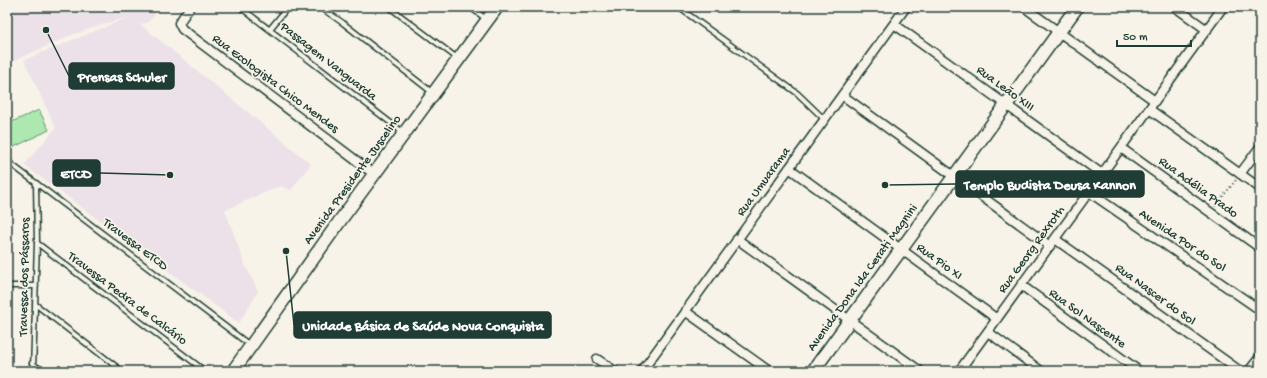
<svg xmlns="http://www.w3.org/2000/svg" width="1267" height="378" font-family="'Gochi Hand',sans-serif">
<rect width="100%" height="100%" fill="#f7f3e8"/>
<filter id="ink" filterUnits="userSpaceOnUse"><feTurbulence type="fractalNoise" baseFrequency=".025" numOctaves="2"/><feDisplacementMap in="SourceGraphic" scale="8" xChannelSelector="R" yChannelSelector="G"/><feConvolveMatrix kernelMatrix="1 2 1 2 8 2 1 2 1" color-interpolation-filters="sRGB"/></filter>
<g filter="url(#ink)">
<path fill="#ece1e8" d="M 7,7 L 154,7 L 155,15 L 147,23 L 140,24 L 311,164 L 291,190 L 280,186 L 225,210 L 245,265 L 258,291 L 239,323 L 24,165 L 56,128 L 24,60 L 127,18 L 107,23 L 69,36 L 7,64 Z"/>
<path fill="#ace8af" stroke="#669272" d="M 39,110 L 49,130 L 12,148 L 7,138 L 7,124 Z"/>
<g fill="none" stroke-linecap="round" stroke-linejoin="round">
<g stroke="#1f3d34" stroke-width="7">
<path id="lane" d="M 240,7 L 404,133
M 320,7 L 343,23 L 433,93
M 389,7 L 457,58
M 470,7 L 486,19
M 678,7 L 797,93 L 824,119
M 270,29 L 288,7
M 7,161 L 251,346
M 37,243 L 205,371
M 7,286 L 36,286
M 35,304 L 122,371
M 32,363 L 43,371
M 33,371 L 37,243 L 36,183"/>
</g>
<g stroke="#1f3d34" stroke-width="11">
<path id="street" d="M 190,7 L 179,23 L 182,29 L 374,174
M 1024,7 L 1155,101
M 1175,7 L 1207,30
M 894,24 L 1102,174
M 842,95 L 1050,246
M 1149,109 L 1260,188
M 1121,148 L 1260,248
M 789,168 L 997,319
M 1240,174 L 1260,147
M 1089,192 L 1260,310
M 737,239 L 920,371
M 1055,239 L 1240,371
M 1021,285 L 1139,371
M 685,311 L 769,371
M 988,332 L 1041,371
M 597,359 L 615,371
M 642,371 L 906,7
M 959,371 L 1223,7
M 1249,371 L 1260,357"/>
</g>
<g stroke="#1f3d34" stroke-width="15">
<path id="secondary" d="M 233,371 L 342,218 L 497,7
M 813,371 L 1077,7"/>
</g>
<path stroke="#1f3d34" stroke-width="2" stroke-dasharray="1 3" stroke-linecap="butt" d="M 1215,206 L 1236,180"/>
<use href="#lane" stroke="#f7f3e8" stroke-width="4"/>
<use href="#street" stroke="#f7f3e8" stroke-width="8"/>
<use href="#secondary" stroke="#f7f3e8" stroke-width="12"/>
</g>
</g>
<g text-anchor="middle" dominant-baseline="central" stroke-width="3.5" stroke-linejoin="round" paint-order="stroke">
<g font-size="13" fill="#1f3d34" stroke="#f7f3e8">
<text transform="translate(328 62) rotate(38)">Passagem Vanguarda</text>
<text transform="translate(275 84) rotate(37)">Rua Ecologista Chico Mendes</text>
<text transform="translate(1005 89) rotate(36)">Rua Leão XIII</text>
<text transform="translate(353 180) rotate(-54)">Avenida Presidente Juscelino</text>
<text transform="translate(764 182) rotate(-54)">Rua Umuarama</text>
<text transform="translate(1198 188) rotate(36)">Rua Adélia Prado</text>
<text transform="translate(1182 241) rotate(34)">Avenida Por do Sol</text>
<text transform="translate(135 245) rotate(37)">Travessa ETCD</text>
<text transform="translate(1032 250) rotate(-54)">Rua Georg Rexroth</text>
<text transform="translate(939 262) rotate(36)">Rua Pio XI</text>
<text transform="translate(25 277) rotate(-89)">Travessa dos Pássaros</text>
<text transform="translate(863 278) rotate(-54)">Avenida Dona Ida Cerati Magnini</text>
<text transform="translate(1155 295) rotate(36)">Rua Nascer do Sol</text>
<text transform="translate(127 299) rotate(37)">Travessa Pedra de Calcário</text>
<text transform="translate(1087 319) rotate(36)">Rua Sol Nascente</text>
</g>
</g>
<path fill="none" stroke="#1f3d34" stroke-width="1.5" d="M46 30L69 76M170 175L100 173M885 185L956 184M286 251L294 325"/>
<g fill="#1f3d34" stroke="#f7f3e8" stroke-width="1.5">
<circle cx="46" cy="30" r="4"/>
<circle cx="170" cy="175" r="4"/>
<circle cx="885" cy="185" r="4"/>
<circle cx="286" cy="251" r="4"/>
</g>
<g fill="#1f3d34" stroke="#1f3d34" stroke-width="1.5">
<rect x="69" y="63" width="105" height="26" rx="4"/>
<rect x="53" y="160" width="47" height="26" rx="4"/>
<rect x="956" y="171" width="188" height="26" rx="4"/>
<rect x="294" y="312" width="257" height="26" rx="4"/>
</g>
<g font-size="14" text-anchor="middle" font-weight="bold" fill="#fff">
<text x="122" y="81">Prensas Schuler</text>
<text x="76" y="178">ETCD</text>
<text x="1050" y="189">Templo Budista Deusa Kannon</text>
<text x="423" y="330">Unidade Básica de Saúde Nova Conquista</text>
</g>
<rect width="1267" height="378" fill="none" stroke="#f7f3e8" stroke-width="24"/>
<rect x="12" y="12" width="1243" height="354" fill="none" stroke="#1f3d34" stroke-width="1.5" filter="url(#ink)"/>
<path d="M1117 40v6h74v-6" fill="none" stroke="#1f3d34" stroke-width="2"/>
<text x="1123" y="40" font-size="12" fill="#1f3d34" stroke="#f7f3e8" stroke-width="3" paint-order="stroke">50 m</text>
</svg>
